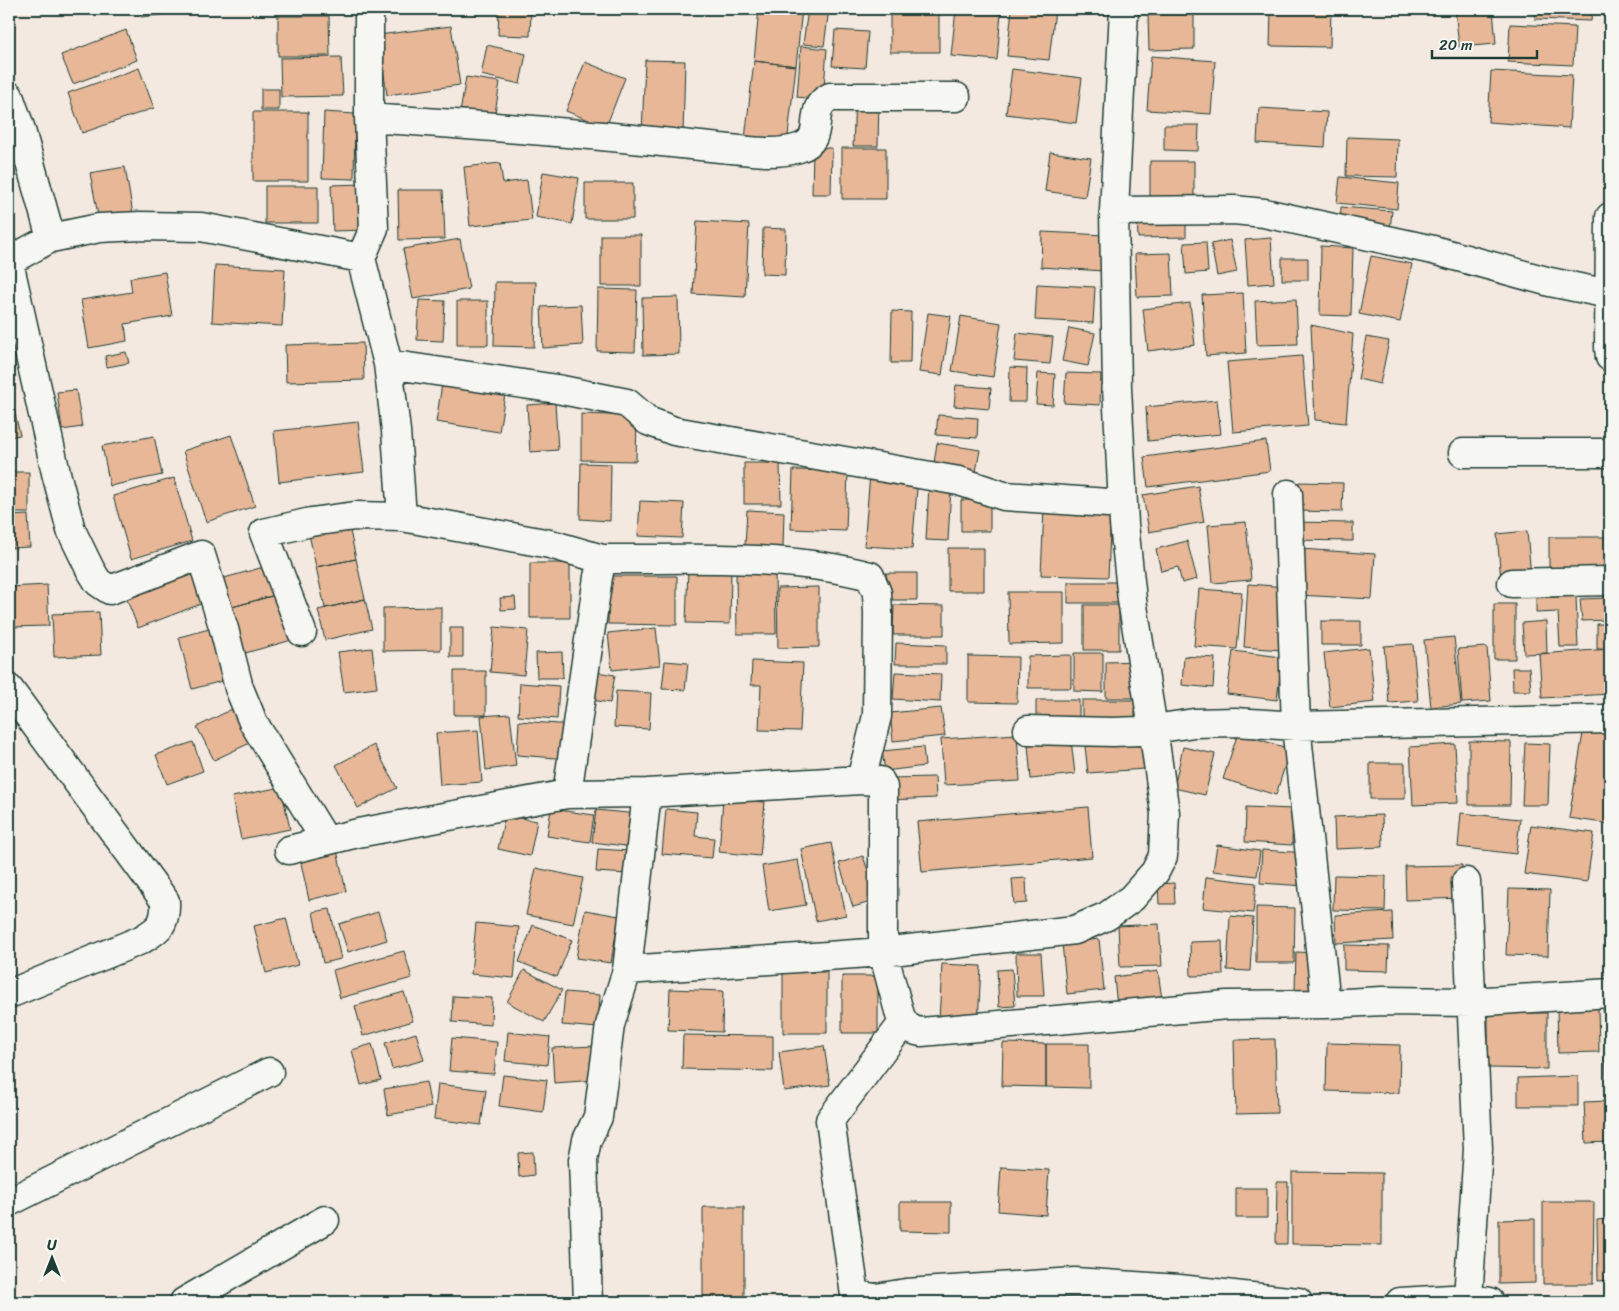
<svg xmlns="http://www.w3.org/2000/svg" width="1619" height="1311" font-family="Sriracha,sans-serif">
<rect width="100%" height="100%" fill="#f3e9e0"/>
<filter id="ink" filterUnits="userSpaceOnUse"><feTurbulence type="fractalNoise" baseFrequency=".02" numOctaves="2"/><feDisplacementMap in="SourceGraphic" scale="10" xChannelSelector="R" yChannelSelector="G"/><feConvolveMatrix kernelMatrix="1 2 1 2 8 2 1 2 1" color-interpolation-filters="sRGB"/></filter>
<g filter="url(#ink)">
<path fill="#e7b797" stroke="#1f3d34" d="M 140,9 L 176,9 L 177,13 L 141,17 Z
M 276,9 L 324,9 L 323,13 L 276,11 Z
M 499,9 L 531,9 L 530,36 L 498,35 Z
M 759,9 L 802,9 L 796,66 L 754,61 Z
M 808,9 L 829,9 L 824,46 L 803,44 Z
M 890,9 L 939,9 L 939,52 L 890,52 Z
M 956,9 L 1001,13 L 997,60 L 951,56 Z
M 1012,9 L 1055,10 L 1049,60 L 1007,56 Z
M 1271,9 L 1331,9 L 1330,47 L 1270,46 Z
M 1455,9 L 1493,9 L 1496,44 L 1459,47 Z
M 1535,9 L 1592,9 L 1591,21 L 1535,19 Z
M 1194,14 L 1194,49 L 1149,50 L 1148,15 Z
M 278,16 L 329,16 L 330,56 L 278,56 Z
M 1510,24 L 1575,27 L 1573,65 L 1508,62 Z
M 451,26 L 460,85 L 387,95 L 378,35 Z
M 126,30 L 137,60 L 73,84 L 61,55 Z
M 835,30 L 868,32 L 865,68 L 832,66 Z
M 487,45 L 526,54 L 520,84 L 481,75 Z
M 801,46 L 827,49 L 823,100 L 797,97 Z
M 1151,56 L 1215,61 L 1211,114 L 1147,110 Z
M 341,57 L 343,96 L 281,97 L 280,58 Z
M 645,60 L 685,61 L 683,135 L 642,134 Z
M 754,61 L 796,66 L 787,144 L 745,139 Z
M 585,62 L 625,78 L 606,127 L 566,111 Z
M 139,68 L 154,108 L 82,133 L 68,93 Z
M 1012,69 L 1082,78 L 1076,123 L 1006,114 Z
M 1491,71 L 1572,75 L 1569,128 L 1488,122 Z
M 466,77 L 500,82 L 494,119 L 460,113 Z
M 261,89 L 279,89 L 279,110 L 261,110 Z
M 855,99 L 879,99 L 878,146 L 853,146 Z
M 1259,108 L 1327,112 L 1325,147 L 1257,143 Z
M 253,112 L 308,112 L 308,181 L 253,181 Z
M 324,112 L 355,114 L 354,179 L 322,178 Z
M 1164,125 L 1199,125 L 1198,151 L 1164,150 Z
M 1347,137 L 1398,139 L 1397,177 L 1346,176 Z
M 813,148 L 832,148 L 831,194 L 812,194 Z
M 842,148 L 886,148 L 886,199 L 842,199 Z
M 1050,152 L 1091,158 L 1085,197 L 1045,191 Z
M 1150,161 L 1194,161 L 1194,203 L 1150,203 Z
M 500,163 L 503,183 L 527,180 L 532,220 L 470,226 L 464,167 Z
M 125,167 L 134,220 L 100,226 L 90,173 Z
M 543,172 L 579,178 L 572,224 L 536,217 Z
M 1340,177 L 1399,183 L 1397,209 L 1337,203 Z
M 585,183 L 633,183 L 633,219 L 585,219 Z
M 364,184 L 366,230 L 333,231 L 331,185 Z
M 265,186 L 318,186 L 318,223 L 265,223 Z
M 398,190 L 443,190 L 445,239 L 399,240 Z
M 1341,207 L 1392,211 L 1390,230 L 1340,226 Z
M 1186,213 L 1186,237 L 1138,238 L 1137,214 Z
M 697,221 L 749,224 L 745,297 L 693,294 Z
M 763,228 L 786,229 L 785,275 L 762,274 Z
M 1042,232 L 1106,235 L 1104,271 L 1041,267 Z
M 601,235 L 641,235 L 641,286 L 601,286 Z
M 1271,238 L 1274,283 L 1248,285 L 1245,240 Z
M 460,239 L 469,289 L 413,299 L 403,249 Z
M 1230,240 L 1237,272 L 1217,276 L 1211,244 Z
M 1206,242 L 1208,272 L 1186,274 L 1184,243 Z
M 1321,246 L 1353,248 L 1351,316 L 1320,315 Z
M 1171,253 L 1173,296 L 1137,297 L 1135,254 Z
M 1371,256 L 1412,264 L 1400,322 L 1359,314 Z
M 1282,258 L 1308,258 L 1308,280 L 1282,280 Z
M 215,265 L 285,269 L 282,326 L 212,322 Z
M 165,272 L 172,316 L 125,324 L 127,341 L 89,348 L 81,300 L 132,292 L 130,278 Z
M 495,282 L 536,282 L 534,347 L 494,346 Z
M 1037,284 L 1095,287 L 1093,323 L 1035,320 Z
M 598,289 L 637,290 L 635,352 L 597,351 Z
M 1243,293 L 1246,353 L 1206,356 L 1202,295 Z
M 678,297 L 679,354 L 643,355 L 642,298 Z
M 1296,299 L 1298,344 L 1257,345 L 1255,301 Z
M 419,300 L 445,301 L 443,341 L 417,340 Z
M 457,301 L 488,301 L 488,345 L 457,345 Z
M 1190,303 L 1195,345 L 1148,351 L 1143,309 Z
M 581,305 L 583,345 L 543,348 L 541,307 Z
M 892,311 L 911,312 L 910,363 L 891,363 Z
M 928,313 L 951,316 L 942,375 L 919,372 Z
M 961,316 L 1001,323 L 993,377 L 952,371 Z
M 1311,325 L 1353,334 L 1346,423 L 1315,420 Z
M 1069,328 L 1095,333 L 1088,366 L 1062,361 Z
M 1017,333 L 1053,337 L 1050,364 L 1014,361 Z
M 1366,337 L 1389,341 L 1380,384 L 1358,379 Z
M 363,343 L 364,380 L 286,382 L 285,345 Z
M 126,352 L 129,363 L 107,367 L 105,356 Z
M 1302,356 L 1308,426 L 1233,432 L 1227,362 Z
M 1010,367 L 1027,368 L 1026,402 L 1009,402 Z
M 1038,373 L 1055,374 L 1053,405 L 1036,404 Z
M 1066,373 L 1101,374 L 1100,405 L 1064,403 Z
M 442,384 L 505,394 L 499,432 L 436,422 Z
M 956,385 L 991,388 L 989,409 L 954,406 Z
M 76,390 L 82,427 L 62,430 L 57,392 Z
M 1217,400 L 1221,434 L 1148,441 L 1146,407 Z
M 555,403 L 558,450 L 530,452 L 527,405 Z
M 14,409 L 20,435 L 9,437 L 9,410 Z
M 581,414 L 637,416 L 636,461 L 581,460 Z
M 938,415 L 978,418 L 977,438 L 936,435 Z
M 358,422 L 364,472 L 279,482 L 274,431 Z
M 231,435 L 255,506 L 206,522 L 183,451 Z
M 154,436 L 162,475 L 110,486 L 102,446 Z
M 1266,441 L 1270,471 L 1148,487 L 1144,457 Z
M 937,443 L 980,450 L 975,477 L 933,470 Z
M 581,463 L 611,464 L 610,521 L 580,519 Z
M 744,463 L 780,463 L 781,504 L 744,504 Z
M 793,470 L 848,471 L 846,531 L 791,529 Z
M 9,472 L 29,472 L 29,513 L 9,513 Z
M 870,474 L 918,477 L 912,549 L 864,546 Z
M 174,478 L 192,541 L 131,559 L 113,496 Z
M 1299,482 L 1343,483 L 1342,512 L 1297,511 Z
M 929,485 L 951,486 L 948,541 L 926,540 Z
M 1198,486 L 1204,522 L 1149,532 L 1143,495 Z
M 961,500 L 990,500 L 990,531 L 961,531 Z
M 640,501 L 684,503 L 682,538 L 638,536 Z
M 1044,508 L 1111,511 L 1108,577 L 1041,575 Z
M 747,510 L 784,512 L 783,548 L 745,547 Z
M 28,515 L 30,547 L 12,548 L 10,516 Z
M 1246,522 L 1251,580 L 1213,583 L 1208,525 Z
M 1291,522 L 1353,523 L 1353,541 L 1291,540 Z
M 349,526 L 356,559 L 316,567 L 309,534 Z
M 1527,531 L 1531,577 L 1501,580 L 1497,534 Z
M 1549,537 L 1610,537 L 1610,577 L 1549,577 Z
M 1187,541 L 1197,579 L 1182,583 L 1178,567 L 1161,571 L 1156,549 Z
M 948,548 L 984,548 L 984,591 L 948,591 Z
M 1301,549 L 1375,554 L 1372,599 L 1298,595 Z
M 356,559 L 365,599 L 325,608 L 316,567 Z
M 530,563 L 570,563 L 570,618 L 530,618 Z
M 271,565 L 279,594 L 225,609 L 217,580 Z
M 192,566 L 206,602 L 138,628 L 124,592 Z
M 688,569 L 731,570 L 730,624 L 686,623 Z
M 775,573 L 776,634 L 737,634 L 736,574 Z
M 886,573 L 917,573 L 917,600 L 886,600 Z
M 609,576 L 677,576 L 677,625 L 608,624 Z
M 1068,582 L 1125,582 L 1125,603 L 1068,603 Z
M 1248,584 L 1286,587 L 1281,650 L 1244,647 Z
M 47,585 L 49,626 L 9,627 L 9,587 Z
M 819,587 L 819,647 L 778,648 L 777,588 Z
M 1199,589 L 1242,592 L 1237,649 L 1194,646 Z
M 1008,592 L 1064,592 L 1064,643 L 1009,644 Z
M 279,594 L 292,640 L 238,655 L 225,609 Z
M 1576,596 L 1578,647 L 1560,647 L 1558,612 L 1536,613 L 1536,598 Z
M 515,597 L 516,609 L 501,610 L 500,598 Z
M 1608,598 L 1608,620 L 1582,621 L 1580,599 Z
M 365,599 L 372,629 L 325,640 L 318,610 Z
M 1494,604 L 1515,604 L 1515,659 L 1494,659 Z
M 894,605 L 944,606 L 944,635 L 893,635 Z
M 1084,605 L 1119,605 L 1119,650 L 1084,650 Z
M 441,607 L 441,650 L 383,651 L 383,608 Z
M 99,612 L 101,655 L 54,657 L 52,614 Z
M 1321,621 L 1361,621 L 1361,645 L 1321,645 Z
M 1546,621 L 1547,653 L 1524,654 L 1522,623 Z
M 1597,624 L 1610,624 L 1610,649 L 1597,649 Z
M 494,627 L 528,630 L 524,675 L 490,672 Z
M 213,628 L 226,680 L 192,689 L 179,637 Z
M 450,628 L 463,628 L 463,657 L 450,657 Z
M 656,628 L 660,665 L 612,670 L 608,633 Z
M 1454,637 L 1461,704 L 1431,707 L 1424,640 Z
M 896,643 L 946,645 L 946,664 L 895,664 Z
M 1413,644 L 1418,701 L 1389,703 L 1384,646 Z
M 1487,647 L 1491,701 L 1462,703 L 1458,649 Z
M 372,648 L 377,688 L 344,692 L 338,652 Z
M 1369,648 L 1375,702 L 1330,707 L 1324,653 Z
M 1610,649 L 1610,694 L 1542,698 L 1539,654 Z
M 1233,651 L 1282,657 L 1277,700 L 1227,694 Z
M 562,652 L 563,678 L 537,678 L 536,653 Z
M 1074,653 L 1103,653 L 1103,692 L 1074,691 Z
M 1071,655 L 1071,688 L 1028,688 L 1028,656 Z
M 968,656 L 1018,657 L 1017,703 L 968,702 Z
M 1184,656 L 1215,658 L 1213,688 L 1182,685 Z
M 665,661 L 688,663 L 685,690 L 662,689 Z
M 752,661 L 803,663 L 800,731 L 759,730 L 761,685 L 751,685 Z
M 1140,661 L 1140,698 L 1106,698 L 1106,662 Z
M 1512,668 L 1529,668 L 1531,691 L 1513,691 Z
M 454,671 L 486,671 L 486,715 L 454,715 Z
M 597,672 L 615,675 L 610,703 L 592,700 Z
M 895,672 L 941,674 L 940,702 L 893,699 Z
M 520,683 L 559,686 L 557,719 L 518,716 Z
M 616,691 L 651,693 L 649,729 L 614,727 Z
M 1036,700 L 1079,700 L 1079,723 L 1036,722 Z
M 1082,700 L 1135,700 L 1135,727 L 1082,727 Z
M 234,708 L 252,742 L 214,760 L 197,727 Z
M 941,708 L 945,736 L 893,741 L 890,713 Z
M 510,714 L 516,766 L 486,770 L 481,716 Z
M 519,721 L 572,725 L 569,759 L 517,755 Z
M 1584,727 L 1610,731 L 1610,824 L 1569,818 Z
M 478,730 L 482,782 L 440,785 L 436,733 Z
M 1238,733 L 1290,749 L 1276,795 L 1223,779 Z
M 1017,734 L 1020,781 L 944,785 L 941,739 Z
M 1071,740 L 1075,774 L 1031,779 L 1028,745 Z
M 1469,741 L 1511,742 L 1510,805 L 1469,805 Z
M 193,742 L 203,771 L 167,784 L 156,755 Z
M 1142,743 L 1144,769 L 1088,773 L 1085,746 Z
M 1525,743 L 1550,744 L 1548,805 L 1522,805 Z
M 1455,744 L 1458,803 L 1413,805 L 1410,747 Z
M 374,745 L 397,788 L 358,808 L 336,765 Z
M 923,747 L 925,766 L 885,771 L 882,751 Z
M 1183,747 L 1215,754 L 1205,795 L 1174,788 Z
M 1370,763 L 1405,763 L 1405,799 L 1370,799 Z
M 935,777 L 936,798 L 890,800 L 889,778 Z
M 281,787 L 290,829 L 241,839 L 232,797 Z
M 723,799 L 765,802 L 760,856 L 719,852 Z
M 1088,807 L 1092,857 L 922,872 L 917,822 Z
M 1246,807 L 1293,809 L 1292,845 L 1245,842 Z
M 551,809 L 594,815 L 590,842 L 547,836 Z
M 666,809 L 697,812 L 695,836 L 714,838 L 712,858 L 662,854 Z
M 596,810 L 638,814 L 634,847 L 592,842 Z
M 1461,813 L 1520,819 L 1516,854 L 1458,847 Z
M 505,815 L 537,821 L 530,856 L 498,849 Z
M 1382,815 L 1383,847 L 1335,849 L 1334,817 Z
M 1531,825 L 1594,833 L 1587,882 L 1524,874 Z
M 831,843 L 846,915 L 816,921 L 801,849 Z
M 1217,845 L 1260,851 L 1257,876 L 1213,871 Z
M 336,846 L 346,891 L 309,900 L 299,854 Z
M 598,849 L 631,851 L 628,874 L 596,872 Z
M 1262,850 L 1308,853 L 1306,886 L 1260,883 Z
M 863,856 L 878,900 L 853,907 L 839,863 Z
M 798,860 L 806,905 L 769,911 L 762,866 Z
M 1462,865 L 1463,898 L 1406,900 L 1405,866 Z
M 536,868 L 583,878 L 573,924 L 526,915 Z
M 1334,875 L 1386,876 L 1385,911 L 1333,910 Z
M 1206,877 L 1256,883 L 1253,913 L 1203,908 Z
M 1026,878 L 1027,903 L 1014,904 L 1012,879 Z
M 1174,883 L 1175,904 L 1159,904 L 1158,884 Z
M 1509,889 L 1550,890 L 1548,956 L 1506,955 Z
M 1256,907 L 1295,908 L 1294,963 L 1256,963 Z
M 330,909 L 341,959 L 323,963 L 313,912 Z
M 585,910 L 619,916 L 611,963 L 576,958 Z
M 378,912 L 387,940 L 348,952 L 339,924 Z
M 1392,912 L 1393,940 L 1336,943 L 1335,915 Z
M 1230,916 L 1253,918 L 1250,971 L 1227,970 Z
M 286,918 L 298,965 L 266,973 L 254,926 Z
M 476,923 L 519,927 L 514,978 L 471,974 Z
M 1159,924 L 1162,966 L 1120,967 L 1118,926 Z
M 533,925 L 572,940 L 557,977 L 519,962 Z
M 1099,939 L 1104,990 L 1067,994 L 1062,943 Z
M 1222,941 L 1223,975 L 1191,976 L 1190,942 Z
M 1344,945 L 1389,946 L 1388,971 L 1344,970 Z
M 404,951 L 412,978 L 340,998 L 333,970 Z
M 1296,952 L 1314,953 L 1313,991 L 1295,990 Z
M 1016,953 L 1041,953 L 1044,996 L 1017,996 Z
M 942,964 L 981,966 L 978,1024 L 939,1021 Z
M 1012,969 L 1015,1006 L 999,1007 L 997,970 Z
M 524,970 L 562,990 L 544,1022 L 507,1002 Z
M 1158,971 L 1162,1000 L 1117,1006 L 1114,977 Z
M 783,972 L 827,972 L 827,1033 L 783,1033 Z
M 842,976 L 878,976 L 878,1033 L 842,1033 Z
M 670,989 L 723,991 L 722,1032 L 668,1030 Z
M 404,992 L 413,1021 L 363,1036 L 355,1006 Z
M 565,992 L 600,995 L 598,1028 L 562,1025 Z
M 453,996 L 492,998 L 491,1025 L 452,1022 Z
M 1603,1000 L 1610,1000 L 1610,1077 L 1606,1077 Z
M 1598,1005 L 1599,1052 L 1558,1053 L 1557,1006 Z
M 1488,1013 L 1547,1013 L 1547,1069 L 1488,1068 Z
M 508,1032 L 550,1037 L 547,1065 L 505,1061 Z
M 416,1033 L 424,1060 L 392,1069 L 385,1043 Z
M 683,1035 L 773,1036 L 773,1071 L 682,1069 Z
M 452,1038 L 497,1042 L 494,1074 L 449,1071 Z
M 1275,1039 L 1277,1113 L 1236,1114 L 1234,1040 Z
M 1003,1043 L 1046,1044 L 1046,1087 L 1002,1086 Z
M 1327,1043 L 1400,1045 L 1399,1093 L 1326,1091 Z
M 372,1044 L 381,1080 L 361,1085 L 352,1050 Z
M 1046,1044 L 1089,1044 L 1089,1088 L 1046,1087 Z
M 594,1046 L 597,1080 L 554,1083 L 552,1048 Z
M 824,1046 L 830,1085 L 784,1091 L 779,1052 Z
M 503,1075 L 547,1080 L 543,1112 L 499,1106 Z
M 1578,1076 L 1578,1106 L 1518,1106 L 1518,1078 Z
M 1606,1077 L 1610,1077 L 1610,1099 L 1607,1099 Z
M 426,1082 L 431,1107 L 388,1115 L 384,1089 Z
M 438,1084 L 486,1090 L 481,1125 L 434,1119 Z
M 1610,1101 L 1610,1142 L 1586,1143 L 1584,1102 Z
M 533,1152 L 534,1175 L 519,1177 L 518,1153 Z
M 1001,1167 L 1049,1170 L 1046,1215 L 998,1211 Z
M 1292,1172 L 1382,1173 L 1382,1245 L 1292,1244 Z
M 1277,1182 L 1288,1182 L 1287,1244 L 1276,1244 Z
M 1236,1188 L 1267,1188 L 1267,1218 L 1236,1218 Z
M 900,1202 L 951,1202 L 951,1232 L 900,1231 Z
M 1543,1202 L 1594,1202 L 1593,1284 L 1543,1284 Z
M 703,1207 L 744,1207 L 744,1302 L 703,1302 Z
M 1535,1219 L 1535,1283 L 1499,1284 L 1499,1220 Z
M 1610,1219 L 1610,1280 L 1598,1281 L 1597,1220 Z"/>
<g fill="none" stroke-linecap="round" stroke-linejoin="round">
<g stroke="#1f3d34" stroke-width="31">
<path id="minor" d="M 369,9 L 369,118 L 374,228 L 361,258 L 388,364 L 396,431 L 402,517 L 550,544 L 602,559 L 598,577 L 567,794
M 9,96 L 20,127 L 51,238
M 369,118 C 457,124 545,130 633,139 C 662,142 691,145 720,148 C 746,150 773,156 799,148 C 828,139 805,108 830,97 L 956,97
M 1114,211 L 1234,210 L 1264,213 L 1433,250 L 1550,282 L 1609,294
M 1610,217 L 1609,348 L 1610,357
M 9,261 L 51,238 L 99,228 L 140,226 L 201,227 L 361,258
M 9,262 L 56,473 L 71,530 L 90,569 L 98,582 L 110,590 L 201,555 L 224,629 L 239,688 L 253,722 L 326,841
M 388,364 L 557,389 L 627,403 L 648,421 L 674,431 L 959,481 L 1004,496 L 1123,504
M 1463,453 L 1610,453
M 1288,494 L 1296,726 L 1326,1004
M 602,559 C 690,560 783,553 870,576 L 877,593 L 878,613 L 877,716 L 861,780
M 1512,583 L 1610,581
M 302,632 L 264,533 L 311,522 L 355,516 L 402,517
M 9,689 L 165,901 C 166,924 160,929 141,940 L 9,994
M 1028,730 L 1113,732 L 1140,731 L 1194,723 L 1235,722 L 1296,726 L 1610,719
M 289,850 L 358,833 L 567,794 L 647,793 L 861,780 L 880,781 L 883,787 L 883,952 L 900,1015 C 904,1025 910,1030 921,1032 L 1227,1005 L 1326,1004 L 1382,1001 L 1471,1002 L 1610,993
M 1466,882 L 1478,1149 L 1468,1298 L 1490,1302
M 627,970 L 883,952 L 1075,930 L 1107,916 L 1132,898 L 1155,872 L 1163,856 L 1165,813 L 1153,728 L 1132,600 L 1124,524 L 1117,388 L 1114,211 L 1124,9
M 903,1023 L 830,1120 L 855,1295 L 876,1298 L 906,1293 L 1075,1282 L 1179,1289 L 1298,1302
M 9,1202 L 269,1072
M 184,1302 L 325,1220
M 588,1302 L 583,1160 L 587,1140 L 598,1117 L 610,1025 L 627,970 L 647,793
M 1400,1302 L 1468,1298"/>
</g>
<use href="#minor" stroke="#f6f6f2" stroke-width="28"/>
</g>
</g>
<rect width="1619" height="1311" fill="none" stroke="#f6f6f2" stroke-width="30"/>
<rect x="15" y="15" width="1589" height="1281" fill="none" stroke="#1f3d34" stroke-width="2" filter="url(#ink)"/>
<g transform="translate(52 1258)" stroke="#f6f6f2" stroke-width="4" paint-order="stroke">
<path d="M0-4L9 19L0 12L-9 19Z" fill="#1f3d34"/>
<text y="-8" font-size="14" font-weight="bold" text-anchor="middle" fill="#1f3d34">U</text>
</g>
<path d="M1432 50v8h105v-8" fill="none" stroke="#1f3d34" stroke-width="2.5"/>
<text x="1439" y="50" font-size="15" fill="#1f3d34" stroke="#f6f6f2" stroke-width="4" paint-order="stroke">20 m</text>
</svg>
